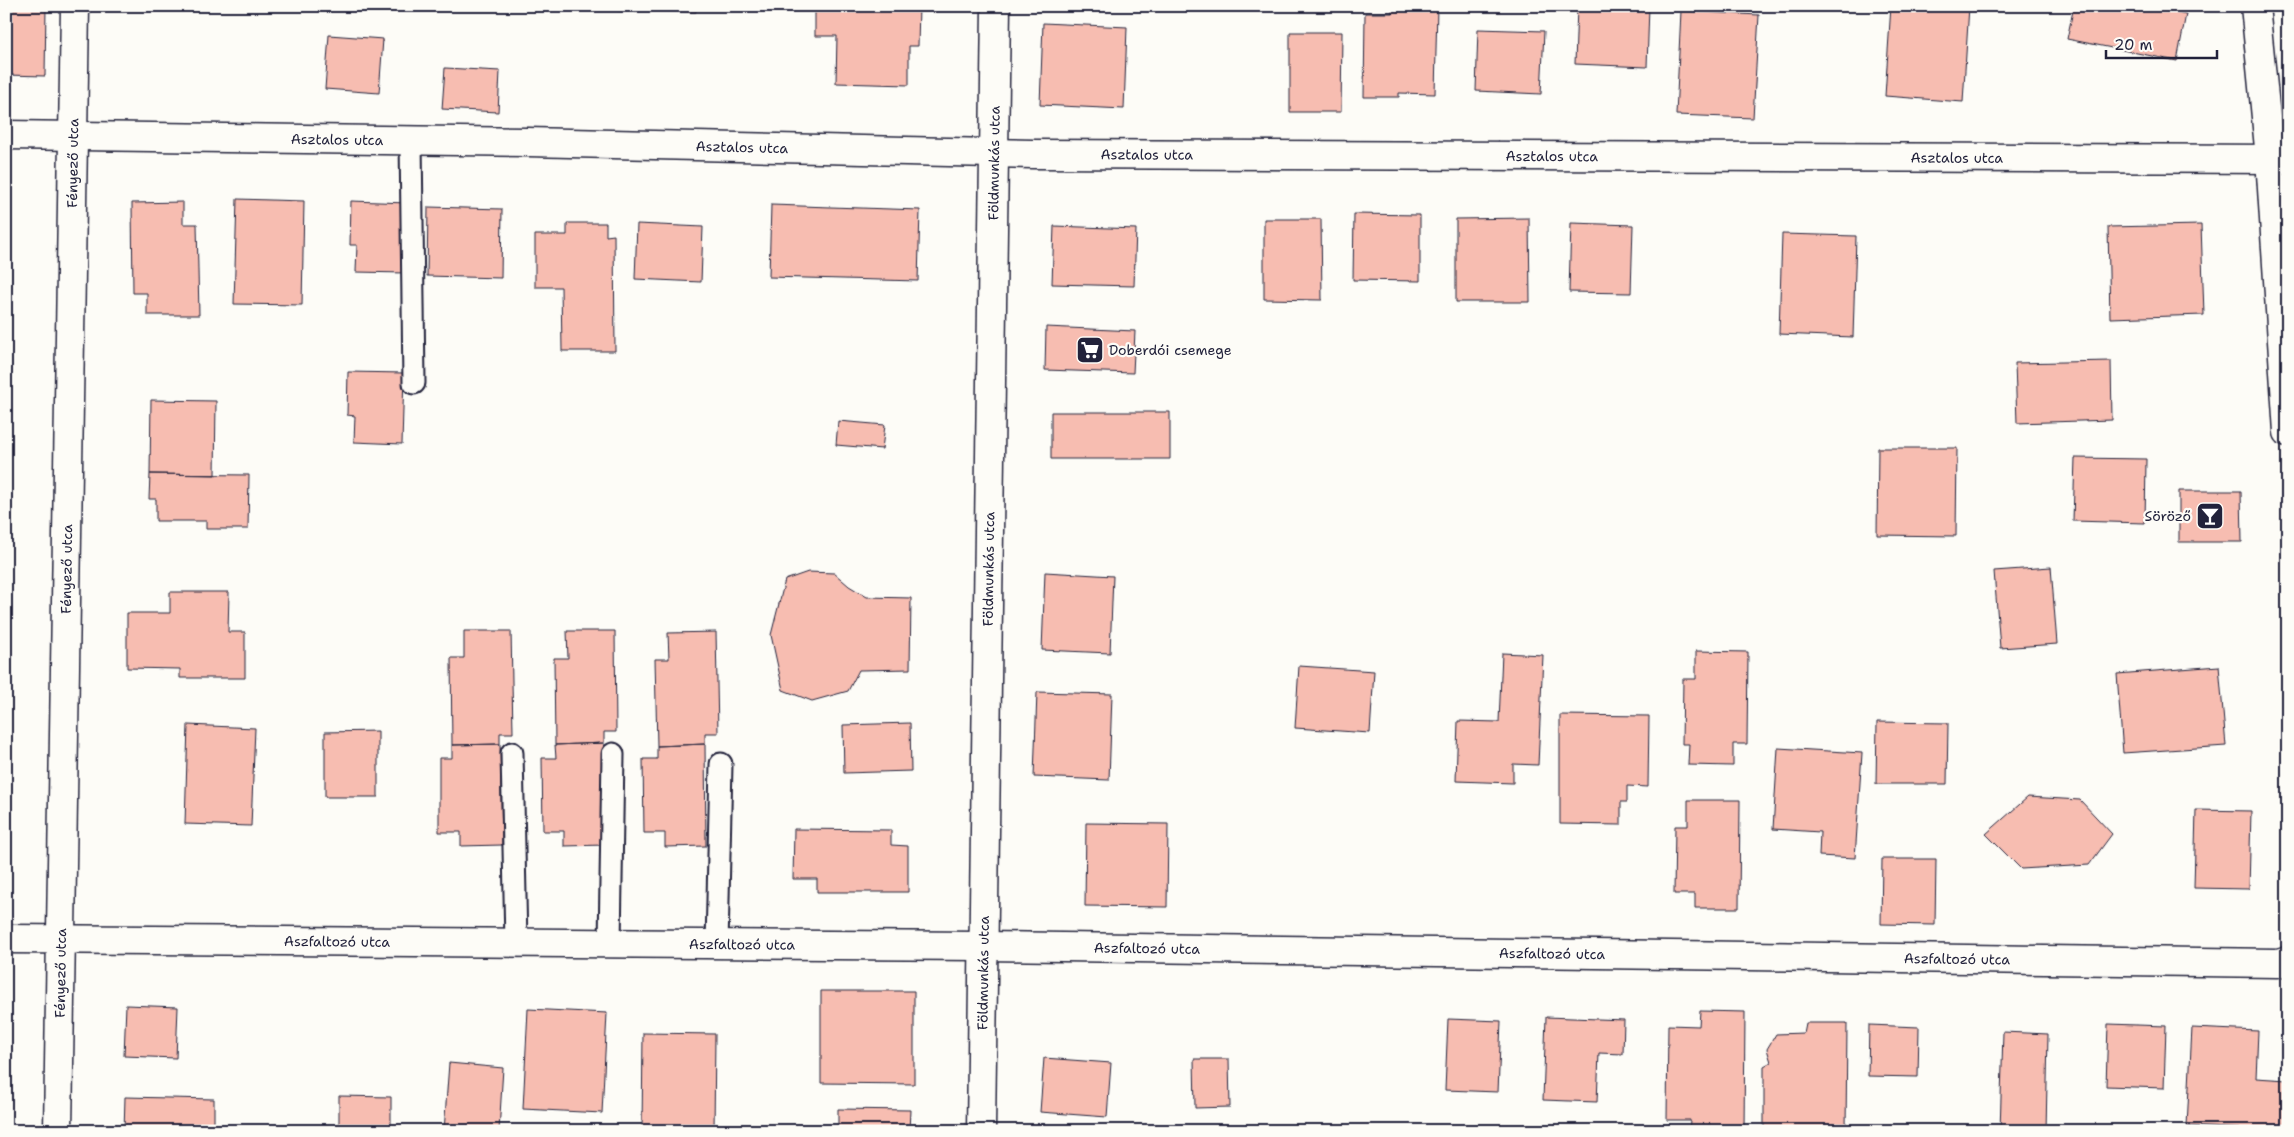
<svg xmlns="http://www.w3.org/2000/svg" width="2294" height="1137" font-family="'Shantell Sans',sans-serif">
<rect width="100%" height="100%" fill="#fdfcf7"/>
<filter id="ink" filterUnits="userSpaceOnUse"><feTurbulence type="fractalNoise" baseFrequency=".02" numOctaves="2"/><feDisplacementMap in="SourceGraphic" scale="10" xChannelSelector="R" yChannelSelector="G"/><feConvolveMatrix kernelMatrix="1 2 1 2 8 2 1 2 1" color-interpolation-filters="sRGB"/></filter>
<g filter="url(#ink)">
<path fill="#f7bdb1" stroke="#22223b" d="M 6,6 L 46,6 L 45,76 L 6,75 Z
M 618,6 L 696,6 L 696,12 L 618,11 Z
M 815,6 L 919,6 L 918,46 L 909,46 L 909,85 L 836,83 L 837,36 L 815,36 Z
M 1392,6 L 1437,6 L 1435,94 L 1399,93 L 1399,97 L 1364,97 L 1365,13 L 1392,13 Z
M 1577,6 L 1649,6 L 1647,67 L 1575,64 Z
M 1891,6 L 1969,6 L 1963,102 L 1885,96 Z
M 2074,6 L 2149,6 L 2186,14 L 2177,61 L 2067,39 Z
M 1681,11 L 1759,15 L 1753,118 L 1676,115 Z
M 1043,23 L 1127,27 L 1124,109 L 1040,105 Z
M 1478,29 L 1544,31 L 1541,94 L 1476,91 Z
M 1290,32 L 1342,32 L 1341,112 L 1290,112 Z
M 329,35 L 383,39 L 379,93 L 325,89 Z
M 445,68 L 500,71 L 498,112 L 442,109 Z
M 237,199 L 304,201 L 302,305 L 234,304 Z
M 351,201 L 407,203 L 405,273 L 356,272 L 357,245 L 350,245 Z
M 183,202 L 183,224 L 197,224 L 199,315 L 147,315 L 147,293 L 133,293 L 132,203 Z
M 771,205 L 920,210 L 918,281 L 769,277 Z
M 428,207 L 502,209 L 501,278 L 427,276 Z
M 1354,214 L 1420,215 L 1420,281 L 1353,280 Z
M 1529,218 L 1530,302 L 1456,302 L 1456,219 Z
M 1264,219 L 1321,219 L 1322,300 L 1264,299 Z
M 567,223 L 606,223 L 606,236 L 614,235 L 615,351 L 562,351 L 561,287 L 535,287 L 535,235 L 567,235 Z
M 1571,223 L 1633,225 L 1631,293 L 1569,292 Z
M 637,224 L 703,227 L 701,282 L 635,279 Z
M 2201,225 L 2204,315 L 2110,318 L 2108,227 Z
M 1054,226 L 1136,229 L 1134,286 L 1052,284 Z
M 1782,234 L 1856,236 L 1853,337 L 1779,334 Z
M 1046,327 L 1135,331 L 1133,373 L 1045,370 Z
M 2111,361 L 2112,420 L 2017,423 L 2015,363 Z
M 348,372 L 404,373 L 402,444 L 354,442 L 355,416 L 347,415 Z
M 151,400 L 216,401 L 215,475 L 150,474 Z
M 1051,412 L 1170,412 L 1170,459 L 1051,459 Z
M 838,421 L 885,425 L 882,449 L 836,445 Z
M 1878,448 L 1957,448 L 1956,536 L 1877,535 Z
M 2075,458 L 2146,459 L 2145,523 L 2073,521 Z
M 150,474 L 249,475 L 248,529 L 206,529 L 206,521 L 156,521 L 156,499 L 149,499 Z
M 2179,491 L 2241,491 L 2242,542 L 2179,542 Z
M 2051,567 L 2057,644 L 2000,648 L 1994,571 Z
M 808,572 L 834,573 L 849,586 L 867,597 L 911,598 L 910,669 L 859,670 L 848,691 L 812,701 L 783,690 L 771,635 L 785,580 Z
M 1045,572 L 1113,576 L 1110,653 L 1042,650 Z
M 170,592 L 229,592 L 228,632 L 245,632 L 245,678 L 180,678 L 180,669 L 127,668 L 127,613 L 170,613 Z
M 464,631 L 511,631 L 513,733 L 500,733 L 500,744 L 452,745 L 451,658 L 464,658 Z
M 567,631 L 615,631 L 616,732 L 604,732 L 604,743 L 555,745 L 554,658 L 568,658 Z
M 716,632 L 718,733 L 705,733 L 705,744 L 657,746 L 655,659 L 669,659 L 668,633 Z
M 1696,651 L 1748,652 L 1747,744 L 1733,744 L 1733,766 L 1688,765 L 1689,744 L 1682,744 L 1683,679 L 1696,679 Z
M 1502,653 L 1543,655 L 1538,765 L 1513,764 L 1513,783 L 1456,781 L 1458,721 L 1499,722 Z
M 1299,666 L 1374,671 L 1370,733 L 1295,728 Z
M 2219,666 L 2226,746 L 2123,753 L 2117,674 Z
M 1037,692 L 1112,694 L 1109,780 L 1034,777 Z
M 1560,715 L 1649,716 L 1648,787 L 1627,786 L 1627,802 L 1621,802 L 1621,825 L 1560,824 Z
M 1877,722 L 1948,723 L 1947,784 L 1876,784 Z
M 910,723 L 911,771 L 844,773 L 843,725 Z
M 188,725 L 255,728 L 251,826 L 185,824 Z
M 378,731 L 378,797 L 325,797 L 325,732 Z
M 604,743 L 605,845 L 564,846 L 564,831 L 543,831 L 542,758 L 556,758 L 555,745 Z
M 500,744 L 502,845 L 461,846 L 461,832 L 439,832 L 439,758 L 452,758 L 452,745 Z
M 705,744 L 706,846 L 665,847 L 665,833 L 644,833 L 643,759 L 657,759 L 657,746 Z
M 1778,748 L 1862,753 L 1855,858 L 1819,856 L 1820,832 L 1773,829 Z
M 2028,797 L 2080,800 L 2112,834 L 2089,865 L 2021,869 L 1986,834 Z
M 1688,800 L 1740,800 L 1739,908 L 1695,908 L 1695,894 L 1674,894 L 1675,826 L 1688,826 Z
M 2196,810 L 2251,811 L 2249,889 L 2194,888 Z
M 1086,823 L 1168,824 L 1167,907 L 1085,906 Z
M 794,829 L 891,830 L 891,845 L 908,846 L 908,892 L 817,892 L 817,879 L 793,879 Z
M 1882,859 L 1936,859 L 1935,925 L 1881,924 Z
M 821,991 L 914,991 L 914,1084 L 821,1083 Z
M 126,1005 L 178,1007 L 176,1058 L 124,1056 Z
M 528,1009 L 607,1013 L 602,1113 L 523,1109 Z
M 1700,1011 L 1745,1012 L 1744,1131 L 1689,1131 L 1690,1120 L 1667,1120 L 1668,1025 L 1699,1026 Z
M 1546,1017 L 1624,1020 L 1623,1054 L 1599,1053 L 1597,1102 L 1543,1100 Z
M 1448,1019 L 1501,1021 L 1498,1092 L 1445,1090 Z
M 1806,1023 L 1847,1023 L 1846,1131 L 1764,1131 L 1764,1066 L 1771,1062 L 1767,1049 L 1776,1034 L 1804,1033 Z
M 2108,1024 L 2166,1026 L 2164,1088 L 2106,1086 Z
M 1869,1025 L 1919,1027 L 1918,1077 L 1868,1076 Z
M 2192,1028 L 2258,1031 L 2256,1078 L 2287,1080 L 2285,1131 L 2187,1126 Z
M 2003,1032 L 2048,1034 L 2046,1131 L 2000,1131 Z
M 643,1033 L 715,1034 L 714,1131 L 642,1131 Z
M 1044,1058 L 1111,1063 L 1107,1117 L 1040,1112 Z
M 1194,1059 L 1229,1059 L 1230,1107 L 1195,1108 Z
M 449,1063 L 503,1068 L 499,1131 L 444,1131 Z
M 339,1096 L 391,1097 L 391,1131 L 339,1131 Z
M 125,1097 L 214,1099 L 214,1131 L 124,1131 Z
M 838,1109 L 910,1110 L 909,1131 L 838,1131 Z"/>
<g fill="none" stroke-linecap="round" stroke-linejoin="round">
<g stroke="#22223b" stroke-width="25">
<path id="lane" d="M 411,140 L 414,383
M 512,753 L 516,943
M 610,944 L 613,754
M 717,945 L 721,764"/>
</g>
<g stroke="#22223b" stroke-width="31">
<g id="street">
<path d="M 2255,6 L 2270,158 L 2288,432"/>
<path id="s1" d="M 6,135 L 528,142 L 1033,154 L 2288,159"/>
<path id="s2" d="M 6,939 L 982,946 L 2278,963 L 2288,960"/>
<path id="s3" d="M 58,1131 L 75,6"/>
<path id="s4" d="M 981,1131 L 996,6"/>
</g>
</g>
<use href="#lane" stroke="#fdfcf7" stroke-width="21"/>
<use href="#street" stroke="#fdfcf7" stroke-width="28"/>
</g>
</g>
<defs>
<g id="supermarket-square" transform="scale(1.4375)"><rect x="-9" y="-9" width="18" height="18" rx="4" fill="#22223b" stroke="#fdfcf7"/><path d="M-6-5.5h2.5l.6 2H6L4.5 2H-2.5L-4.4-4H-6ZM-1.5 3.2a1.3 1.3 0 1 0 .1 0ZM3 3.2a1.3 1.3 0 1 0 .1 0Z" fill="#fff"/></g>
<g id="bar-square" transform="scale(1.4375)"><rect x="-9" y="-9" width="18" height="18" rx="4" fill="#22223b" stroke="#fdfcf7"/><path d="M-6-5H6L.8 .8V4.5H3.5V6h-7V4.5H-.8V.8Z" fill="#fff"/></g>
</defs>
<g fill-rule="evenodd">
<use href="#supermarket-square" x="1090" y="350"/>
<use href="#bar-square" x="2210" y="516"/>
</g>
<g text-anchor="middle" dominant-baseline="central" stroke-width="4.5" stroke-linejoin="round" paint-order="stroke">
<g font-size="14" fill="#22223b" stroke="#fdfcf7">
<text stroke="none"><textPath href="#s1" startOffset="331">Asztalos utca</textPath></text>
<text stroke="none"><textPath href="#s1" startOffset="736">Asztalos utca</textPath></text>
<text stroke="none"><textPath href="#s1" startOffset="1141">Asztalos utca</textPath></text>
<text stroke="none"><textPath href="#s1" startOffset="1546">Asztalos utca</textPath></text>
<text stroke="none"><textPath href="#s1" startOffset="1951">Asztalos utca</textPath></text>
<text stroke="none"><textPath href="#s3" startOffset="968">Fényező utca</textPath></text>
<text stroke="none"><textPath href="#s4" startOffset="968">Földmunkás utca</textPath></text>
<text stroke="none"><textPath href="#s3" startOffset="562">Fényező utca</textPath></text>
<text stroke="none"><textPath href="#s4" startOffset="562">Földmunkás utca</textPath></text>
<text stroke="none"><textPath href="#s2" startOffset="331">Aszfaltozó utca</textPath></text>
<text stroke="none"><textPath href="#s2" startOffset="736">Aszfaltozó utca</textPath></text>
<text stroke="none"><textPath href="#s2" startOffset="1141">Aszfaltozó utca</textPath></text>
<text stroke="none"><textPath href="#s2" startOffset="1546">Aszfaltozó utca</textPath></text>
<text stroke="none"><textPath href="#s2" startOffset="1951">Aszfaltozó utca</textPath></text>
<text stroke="none"><textPath href="#s3" startOffset="158">Fényező utca</textPath></text>
<text stroke="none"><textPath href="#s4" startOffset="158">Földmunkás utca</textPath></text>
</g>
<g font-size="14" fill="#22223b" stroke="#fdfcf7" text-anchor="start">
<text x="1109" y="350">Doberdói csemege</text>
<text x="2191" y="516" text-anchor="end">Söröző</text>
</g>
</g>
<rect width="2294" height="1137" fill="none" stroke="#fdfcf7" stroke-width="25"/>
<rect x="12" y="12" width="2269" height="1112" fill="none" stroke="#22223b" stroke-width="2" filter="url(#ink)"/>
<path d="M2106 50v8h111v-8" fill="none" stroke="#22223b" stroke-width="2.5"/>
<text x="2114" y="50" font-size="15" fill="#22223b" stroke="#fdfcf7" stroke-width="4" paint-order="stroke">20 m</text>
</svg>
